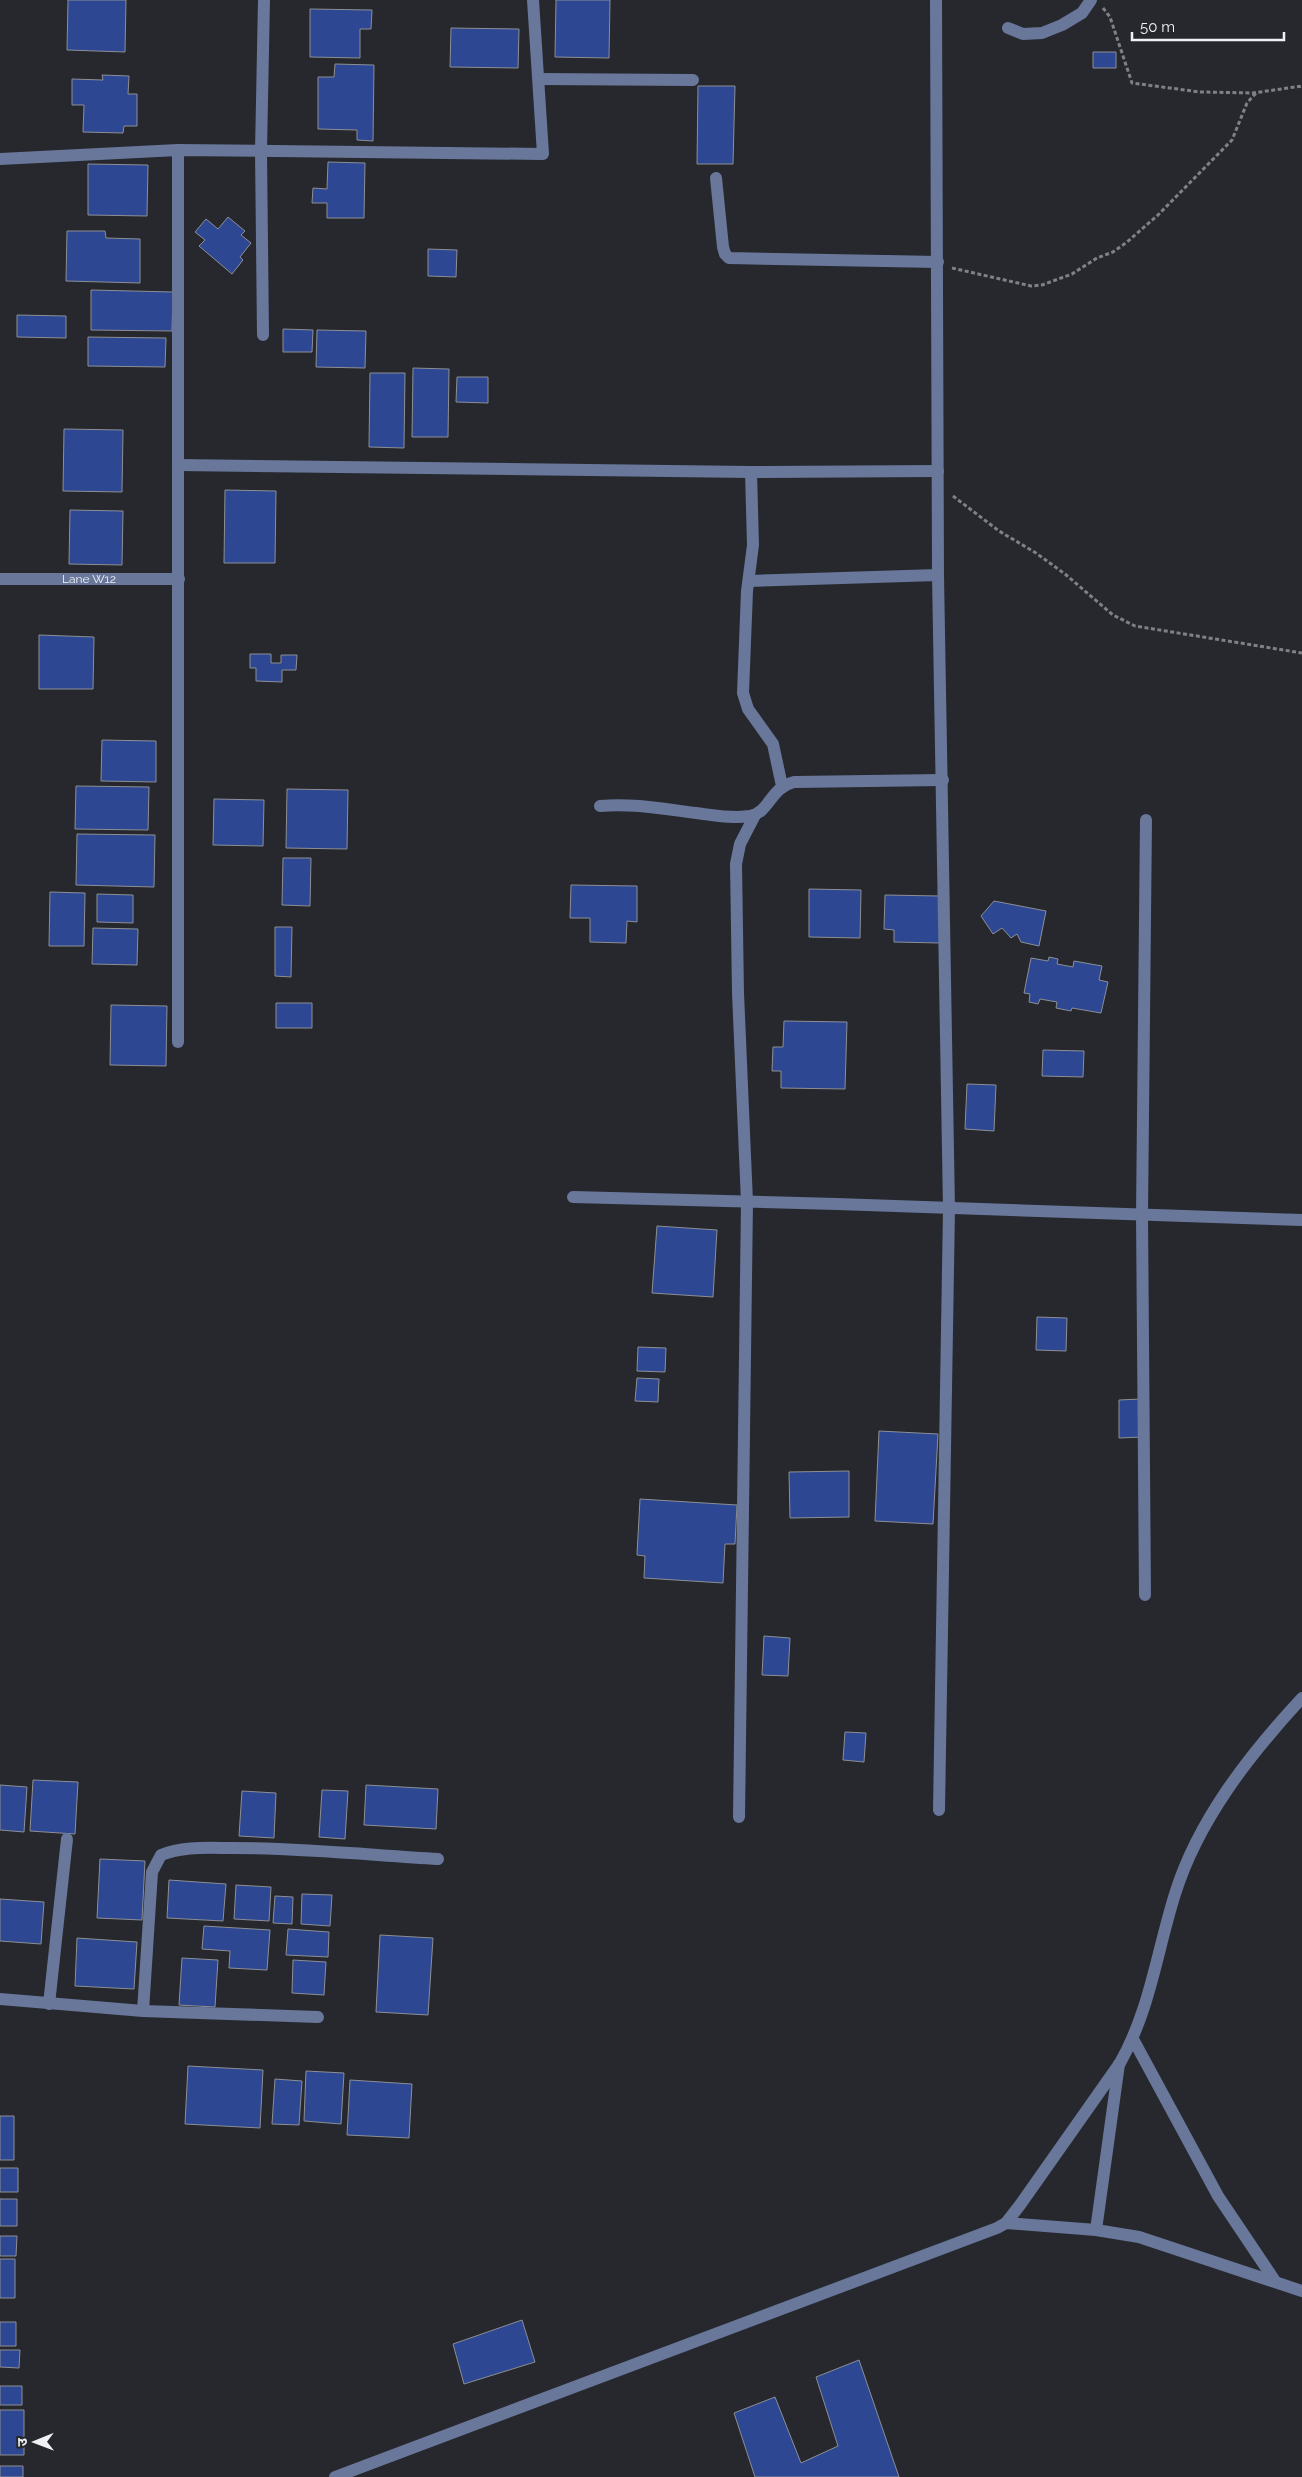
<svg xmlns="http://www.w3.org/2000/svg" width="1302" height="2477" font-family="Raleway,'Noto Sans Devanagari',sans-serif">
<rect width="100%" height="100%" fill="#26282d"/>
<path fill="#2e4793" stroke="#8c8f94" d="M 68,0 L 126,0 L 125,52 L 67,50 Z
M 556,0 L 610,0 L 609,58 L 555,57 Z
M 310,9 L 372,10 L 371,29 L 360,29 L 360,58 L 310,57 Z
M 451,28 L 519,29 L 518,68 L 450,67 Z
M 1093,52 L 1116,52 L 1116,68 L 1093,68 Z
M 335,64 L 374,65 L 373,141 L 357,140 L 357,130 L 318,129 L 318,77 L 334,77 Z
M 102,75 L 129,76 L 128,94 L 137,94 L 137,126 L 124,126 L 123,133 L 83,132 L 84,105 L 72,105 L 72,79 L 103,80 Z
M 698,86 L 735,86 L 733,164 L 697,164 Z
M 328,162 L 365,163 L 364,218 L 327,218 L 327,203 L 312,203 L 313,188 L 327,189 Z
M 88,164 L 148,165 L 147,216 L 88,215 Z
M 228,217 L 245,231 L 241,235 L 251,243 L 240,257 L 243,260 L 232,274 L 199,246 L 205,240 L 195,232 L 206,219 L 218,229 Z
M 67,231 L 105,231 L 106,238 L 140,239 L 140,283 L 66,281 Z
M 428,249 L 457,250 L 456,277 L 428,276 Z
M 91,290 L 173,292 L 172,331 L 91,330 Z
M 17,315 L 66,316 L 66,338 L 17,337 Z
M 283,329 L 313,330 L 312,352 L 283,352 Z
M 317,330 L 366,331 L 365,368 L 316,367 Z
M 88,337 L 166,338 L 165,367 L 88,366 Z
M 413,368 L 449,369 L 448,437 L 412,437 Z
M 370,373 L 405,373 L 404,448 L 369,447 Z
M 457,377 L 488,377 L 488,403 L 456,402 Z
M 64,429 L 123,430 L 122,492 L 63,491 Z
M 225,490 L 276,491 L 275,563 L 224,563 Z
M 70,510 L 123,511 L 122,565 L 69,564 Z
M 39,635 L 94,637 L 93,689 L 39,689 Z
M 250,654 L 271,654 L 271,663 L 281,663 L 281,655 L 297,655 L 296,670 L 282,670 L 282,682 L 256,681 L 256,668 L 250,668 Z
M 102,740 L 156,741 L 156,782 L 101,781 Z
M 76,786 L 149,787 L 148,830 L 75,829 Z
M 287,789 L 348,790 L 347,849 L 286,848 Z
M 214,799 L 264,800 L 263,846 L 213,845 Z
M 77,834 L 155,835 L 154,887 L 76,885 Z
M 283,858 L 311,858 L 310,906 L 282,905 Z
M 571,885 L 637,886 L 637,922 L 627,921 L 626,943 L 590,942 L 590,918 L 570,918 Z
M 809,889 L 861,890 L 860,938 L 809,937 Z
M 50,892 L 85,893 L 84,946 L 49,946 Z
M 97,894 L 133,895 L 133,923 L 97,922 Z
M 885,895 L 940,896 L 940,943 L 894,942 L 894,930 L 884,929 Z
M 994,901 L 1046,911 L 1039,946 L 1021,942 L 1017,934 L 1011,938 L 1002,928 L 993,934 L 981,916 Z
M 275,927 L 292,927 L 291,977 L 275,976 Z
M 93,928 L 138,929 L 137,965 L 92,964 Z
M 1049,957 L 1058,959 L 1057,964 L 1073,967 L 1074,961 L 1102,966 L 1099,980 L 1108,982 L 1101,1013 L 1072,1008 L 1071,1011 L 1056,1008 L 1057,1002 L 1040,999 L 1038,1004 L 1029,1002 L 1030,994 L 1024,993 L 1031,958 L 1048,961 Z
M 276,1003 L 312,1003 L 312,1028 L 276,1028 Z
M 111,1005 L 167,1006 L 166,1066 L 110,1065 Z
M 784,1021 L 847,1022 L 845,1089 L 781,1088 L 781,1071 L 772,1071 L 773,1047 L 783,1047 Z
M 1043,1050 L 1084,1051 L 1083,1077 L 1042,1076 Z
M 967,1084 L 996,1085 L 994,1131 L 965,1129 Z
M 657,1226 L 717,1230 L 713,1297 L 652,1293 Z
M 1037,1317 L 1067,1318 L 1066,1351 L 1036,1350 Z
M 638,1347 L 666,1348 L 665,1372 L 637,1371 Z
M 637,1378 L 659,1379 L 658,1402 L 635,1401 Z
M 1141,1399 L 1142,1437 L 1119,1438 L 1119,1400 Z
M 879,1431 L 938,1434 L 933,1524 L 875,1521 Z
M 849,1471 L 849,1517 L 790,1518 L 789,1472 Z
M 640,1499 L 737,1505 L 735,1544 L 725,1544 L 723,1583 L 644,1578 L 645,1556 L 637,1555 Z
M 764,1636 L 790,1638 L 788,1676 L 762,1675 Z
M 845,1732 L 866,1733 L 864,1762 L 843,1760 Z
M 33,1780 L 78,1782 L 75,1834 L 30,1831 Z
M 0,1785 L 27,1787 L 24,1832 L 0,1830 Z
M 366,1785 L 438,1789 L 436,1829 L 364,1825 Z
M 322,1790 L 348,1791 L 345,1839 L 319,1837 Z
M 242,1791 L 276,1793 L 274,1838 L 239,1836 Z
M 100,1859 L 145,1861 L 142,1920 L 97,1918 Z
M 169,1880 L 226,1884 L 223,1921 L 167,1918 Z
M 236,1885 L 271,1887 L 269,1921 L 234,1919 Z
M 302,1894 L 332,1895 L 330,1926 L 301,1924 Z
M 275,1896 L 293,1897 L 292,1924 L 273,1923 Z
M 0,1899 L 44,1902 L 41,1944 L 0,1941 Z
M 204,1926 L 270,1930 L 267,1970 L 229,1968 L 230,1951 L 202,1949 Z
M 288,1929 L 329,1932 L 328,1957 L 286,1955 Z
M 380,1935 L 433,1938 L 428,2015 L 376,2012 Z
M 77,1938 L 137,1942 L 134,1989 L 75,1986 Z
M 182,1958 L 218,1960 L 215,2007 L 179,2005 Z
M 293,1960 L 326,1962 L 324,1995 L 292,1993 Z
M 188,2066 L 263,2070 L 260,2128 L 185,2124 Z
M 306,2071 L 344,2073 L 341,2124 L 304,2121 Z
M 275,2079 L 302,2081 L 299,2125 L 272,2124 Z
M 350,2080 L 412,2084 L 409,2138 L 347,2135 Z
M 0,2116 L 14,2116 L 14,2160 L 0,2160 Z
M 0,2168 L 18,2168 L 18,2192 L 0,2192 Z
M 0,2199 L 17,2199 L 17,2226 L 0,2226 Z
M 0,2236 L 17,2236 L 16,2256 L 0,2256 Z
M 0,2259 L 15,2259 L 15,2298 L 0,2298 Z
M 522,2320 L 535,2362 L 464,2384 L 453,2344 Z
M 0,2322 L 16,2322 L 16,2346 L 0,2346 Z
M 0,2350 L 20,2350 L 19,2368 L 0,2367 Z
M 859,2360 L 899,2477 L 755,2477 L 734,2413 L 775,2397 L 801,2463 L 838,2446 L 816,2377 Z
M 0,2386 L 22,2386 L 22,2405 L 0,2405 Z
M 0,2410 L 24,2410 L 24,2455 L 0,2455 Z
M 0,2466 L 23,2466 L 23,2477 L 0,2477 Z"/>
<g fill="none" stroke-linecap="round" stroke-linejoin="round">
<path stroke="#7f8185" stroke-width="3" stroke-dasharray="4 2.5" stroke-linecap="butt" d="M 1103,8 L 1110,17 L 1132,83 L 1200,92 L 1253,93 L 1302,86
M 952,268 L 1031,286 L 1042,285 L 1072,274 L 1097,258 L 1113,252 L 1127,242 L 1158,215 L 1232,140 L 1247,103 L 1257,92
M 953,496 L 999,531 L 1036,553 L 1065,574 L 1113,615 L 1135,626 L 1302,653"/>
<g stroke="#68779a" stroke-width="12">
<path d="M 936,0 L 938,575 L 949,1209 L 939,1810"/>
<path d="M 1008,28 L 1023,34 L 1042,33 L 1062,25 L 1082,13 L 1091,0"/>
<path d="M 539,79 L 693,80"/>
<path d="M 178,150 L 178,1042"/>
<path d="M 0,159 L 178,150 L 543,154 L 533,0"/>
<path d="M 716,178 L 723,247 L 725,254 L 729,258 L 938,262"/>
<path d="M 263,335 L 261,151 L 264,0"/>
<path d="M 178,465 L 751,472 L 938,471"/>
<path d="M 751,472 L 753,545 L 747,591 L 743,693 L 748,709 L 773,744 L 782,786"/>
<path id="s1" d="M 0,579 L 179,579"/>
<path d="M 749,581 L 938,575"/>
<path d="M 600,806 C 633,803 664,809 696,813 C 713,815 733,819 750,816 C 770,812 770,788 794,782 L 943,780"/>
<path d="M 573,1197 L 837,1204 L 1302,1220"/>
<path d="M 1145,1595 L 1142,1215 L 1146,820"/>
<path d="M 739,1817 L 747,1202 L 738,993 L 736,864 L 740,844 L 755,815"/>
<path d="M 0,1999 L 143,2011 L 318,2017"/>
<path d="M 49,2004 L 67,1839"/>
<path d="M 143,2011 L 152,1872 L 161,1855 C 183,1846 208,1848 232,1848 C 301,1848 370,1855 438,1859"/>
<path d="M 1133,2039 L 1218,2196 L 1275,2281"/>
<path d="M 1006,2223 L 1096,2230 L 1139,2237 L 1302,2291"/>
<path d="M 1096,2230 L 1119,2064"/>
<path d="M 335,2477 L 997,2228 L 1006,2223 L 1020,2205 L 1120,2063 C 1150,2010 1157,1951 1175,1894 C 1198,1820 1250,1754 1302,1698"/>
</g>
</g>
<g text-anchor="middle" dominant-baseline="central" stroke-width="4.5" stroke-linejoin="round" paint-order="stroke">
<g font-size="12" fill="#f0f1f4" stroke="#26282d">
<text stroke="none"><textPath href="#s1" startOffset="89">Lane W12</textPath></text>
</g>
</g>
<g transform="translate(35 2442) rotate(269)" stroke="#26282d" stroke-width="4" paint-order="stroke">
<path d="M0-4L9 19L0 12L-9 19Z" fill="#f0f1f4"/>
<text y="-8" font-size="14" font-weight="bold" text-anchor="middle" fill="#f0f1f4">उ</text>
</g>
<path d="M1132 32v8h152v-8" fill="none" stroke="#f0f1f4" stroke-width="2.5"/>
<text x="1140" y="32" font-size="15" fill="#f0f1f4" stroke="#26282d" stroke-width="4" paint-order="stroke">50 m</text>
</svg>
